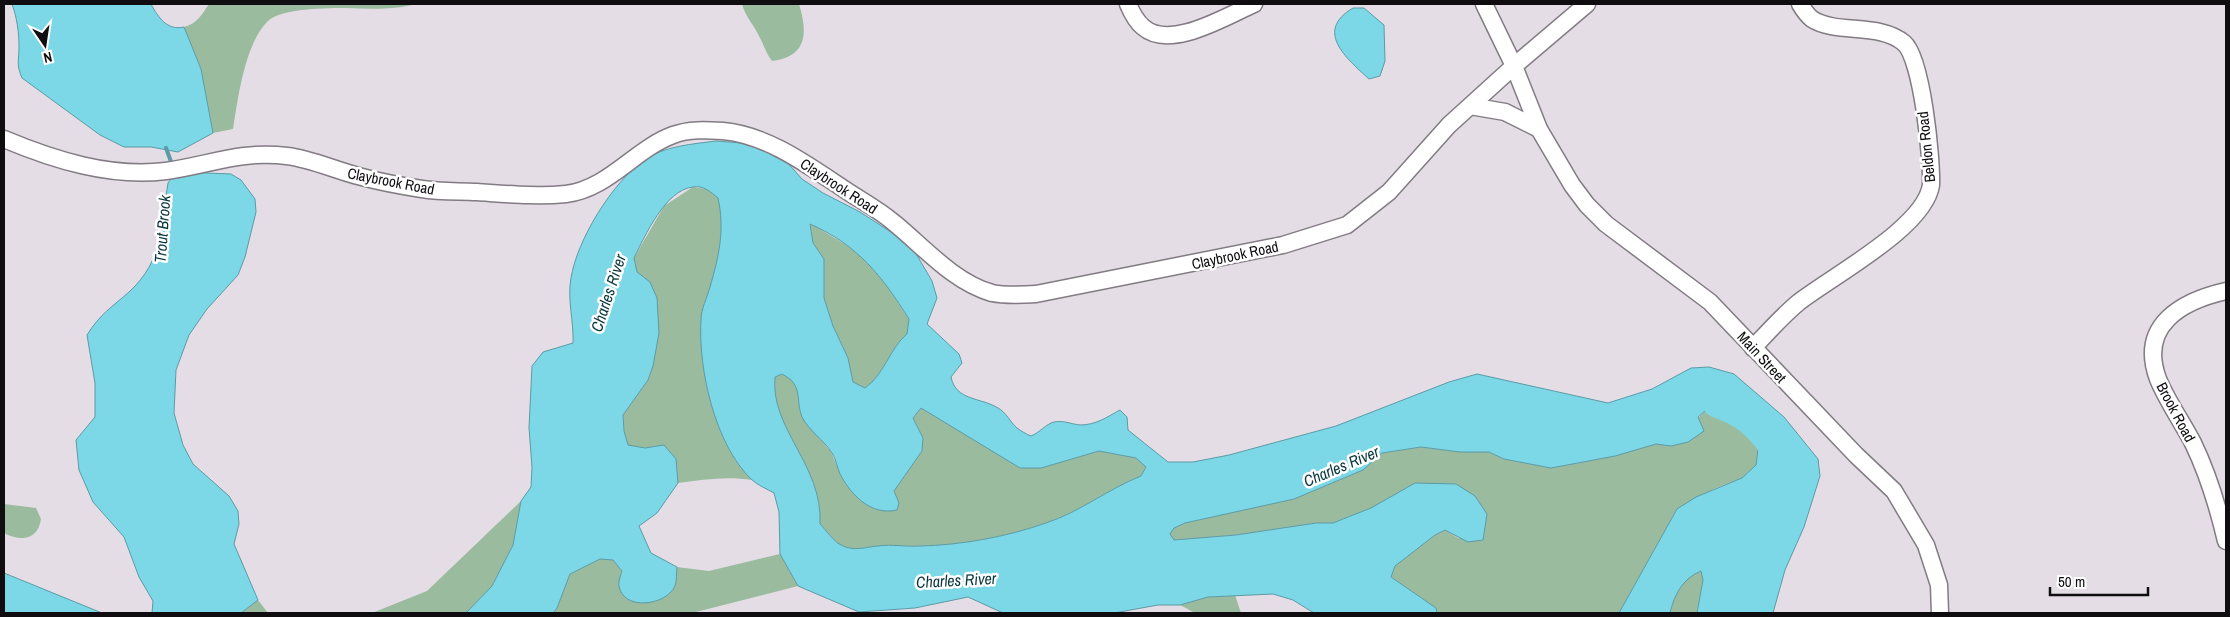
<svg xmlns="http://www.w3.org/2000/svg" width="2230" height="617" font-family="'Archivo Narrow',sans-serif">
<rect width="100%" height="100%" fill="#e4dde5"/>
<path fill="#9abb9e" d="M 209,4 L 416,4 C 394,10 369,9 347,8 C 329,8 281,8 268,21 C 245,43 238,98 233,129 L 213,133 L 201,69 L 184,27 C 197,24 202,14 209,4 Z
M 742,4 L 799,4 C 808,33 807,57 772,61 C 766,53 764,45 759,36 C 754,25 745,16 742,4 Z
M 693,187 L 707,189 L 718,198 L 722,214 L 723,227 L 716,268 L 735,460 L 752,480 C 726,476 703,480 678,483 L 676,459 L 664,445 L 645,448 L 628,445 L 624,431 L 623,415 L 648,380 L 650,282 L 637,272 L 634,258 L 664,206 Z
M 810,223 L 856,251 L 883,280 L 909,319 L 907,334 C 889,349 885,374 865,388 L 853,382 L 848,358 L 833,326 L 824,298 L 824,259 L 813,243 Z
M 782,374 L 791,379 L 797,388 L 802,417 L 831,452 L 840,473 L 899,503 L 894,491 L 922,451 L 923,438 L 913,418 L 921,408 L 1041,468 L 1099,451 L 1136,458 L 1146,466 L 1141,476 C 1108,489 1080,512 1046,523 C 1006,537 962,545 920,546 C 906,547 892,544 878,546 C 865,547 854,552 841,545 C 833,541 826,530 820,524 C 823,465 770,430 775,377 Z
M 1706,410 L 1720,416 L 1748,418 L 1758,449 L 1756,465 L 1742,478 L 1716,488 L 1677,509 L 1619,613 L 1437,613 L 1436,608 L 1391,577 L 1395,566 L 1435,535 L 1445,530 L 1458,538 L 1483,540 L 1371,508 L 1333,523 L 1316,523 L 1236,535 L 1174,540 L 1170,534 L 1174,528 L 1185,523 L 1294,499 L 1363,470 L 1382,453 L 1421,447 L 1460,452 L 1489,452 L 1504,459 L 1551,468 L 1615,456 L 1656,444 L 1671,446 Z
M 521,501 L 513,545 L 492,586 L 466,613 L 372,613 L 427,591 Z
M 4,504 L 36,508 L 41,519 C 38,540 21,542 4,533 Z
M 780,554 L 798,586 L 692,613 L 553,613 L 557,608 L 570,574 L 600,559 L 613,559 L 622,571 L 619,584 L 675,586 L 677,567 L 709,571 Z
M 1701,571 L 1703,580 L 1697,613 L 1670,613 C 1674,595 1683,578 1701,571 Z
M 1235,595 L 1241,613 L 1195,613 L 1180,605 L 1208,597 Z
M 258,600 L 268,613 L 241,613 Z"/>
<path fill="#7cd8e6" stroke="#5b9ba6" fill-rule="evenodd" d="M 12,4 L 151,4 C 158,17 167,31 184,27 L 201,69 L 213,133 L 178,152 L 151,147 L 124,147 L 100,135 L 22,78 C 16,64 19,61 19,47 C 19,32 17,18 12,4 Z
M 1353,8 L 1364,8 L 1384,25 L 1385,61 L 1380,76 L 1369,79 C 1346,58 1314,31 1353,8 Z
M 716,141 L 755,144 L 786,161 L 802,179 L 823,193 L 860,212 L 911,245 L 932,281 L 937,298 L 927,324 L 959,354 L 962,363 L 951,377 C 956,401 980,397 998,408 C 1006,412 1010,422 1017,428 C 1021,431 1026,434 1031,436 C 1039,433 1046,424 1054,422 C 1063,420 1071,424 1080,425 C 1096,425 1107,417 1120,410 L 1127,417 L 1128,430 L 1168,462 L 1193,462 L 1229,455 L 1336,426 L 1449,382 L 1477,374 L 1608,403 L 1652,389 L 1691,368 L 1709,367 L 1734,374 L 1784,417 L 1818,459 L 1820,476 L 1804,527 L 1785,570 L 1773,613 L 1697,613 L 1703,580 L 1701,571 C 1683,578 1674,595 1670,613 L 1619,613 L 1677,509 L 1696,497 L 1742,478 L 1756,465 L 1758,449 L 1748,418 L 1720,416 L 1706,410 L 1698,417 L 1704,431 L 1688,442 L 1671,446 L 1656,444 L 1615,456 L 1551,468 L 1504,459 L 1489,452 L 1460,452 L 1421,447 L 1382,453 L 1363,470 L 1294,499 L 1185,523 L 1174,528 L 1170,534 L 1174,540 L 1236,535 L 1316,523 L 1333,523 L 1371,508 L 1415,483 L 1456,484 L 1475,496 L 1487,514 L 1483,540 L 1468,542 L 1445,530 L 1435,535 L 1395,566 L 1391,577 L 1436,608 L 1437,613 L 1314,613 L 1293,600 L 1273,594 L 1208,597 L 1180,605 L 1158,605 L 1114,613 L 1003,613 L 968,597 L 915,608 L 859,612 L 798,586 L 780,554 L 779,512 L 774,493 C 767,489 757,485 751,479 C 715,444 698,369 701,320 C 701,309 707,298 710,287 C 719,256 725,230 718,198 C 711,192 703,185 693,187 C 665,190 645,236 634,258 L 637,272 L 650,282 L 657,298 L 659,333 L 653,366 L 648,380 L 623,415 L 624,431 L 628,445 L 645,448 L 664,445 L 676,459 L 678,483 L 657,513 L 639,526 L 651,553 L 677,567 C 676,573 677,581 675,586 C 666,606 623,611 619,586 C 618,581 621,575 622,571 L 613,560 L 600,559 L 570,574 L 557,608 L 553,613 L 466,613 L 492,586 L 513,545 L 521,501 L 531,487 L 532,467 L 529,428 L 532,366 L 543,352 L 573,343 C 574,321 567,300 571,278 C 577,240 612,183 644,160 C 664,146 693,144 716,141 ZM 810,224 C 858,245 882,276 909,319 L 907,334 C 889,349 885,374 865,388 L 853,382 L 848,358 L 833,326 L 824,298 L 824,259 L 813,243 ZM 782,374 C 804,385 795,399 802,417 C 809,431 824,440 832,453 C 836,459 837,467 840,474 C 851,495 871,516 897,510 L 899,503 L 894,491 L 922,451 L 923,438 L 913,418 L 921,408 L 1020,468 L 1041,468 L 1099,451 L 1136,458 L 1146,467 L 1141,476 C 1108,489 1080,512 1046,523 C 1006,537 962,545 920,546 C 906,547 892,544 878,546 C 865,547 854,552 841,545 C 833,541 826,530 820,524 C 823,465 770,429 775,377 Z
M 183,172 L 231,174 L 241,180 L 255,199 L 256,212 L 245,257 L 238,275 L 207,309 L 189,335 L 176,370 L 174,413 L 183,445 L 193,464 L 229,496 L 238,511 L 239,524 L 234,544 L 258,600 L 241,613 L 152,613 L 153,601 L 139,577 L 124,537 L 93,502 L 79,470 L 76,440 L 95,417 L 95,383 L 87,335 C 100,314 112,307 129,292 C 164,260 161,225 168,183 L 173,176 Z
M 4,573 L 102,613 L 4,613 Z"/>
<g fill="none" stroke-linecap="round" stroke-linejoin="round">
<path stroke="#5b9ba6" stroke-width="4" d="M 166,148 L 173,167"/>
<path stroke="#7cd8e6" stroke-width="24" d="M 1715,405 C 1739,413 1756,425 1770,447"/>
<g stroke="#827b83" stroke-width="19">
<path id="minor" d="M 1128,4 C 1131,11 1137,22 1143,27 C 1170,51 1226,16 1254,4
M 1484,4 L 1514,66 L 1539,129 L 1572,185 L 1587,205 L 1606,224 L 1710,302 L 1856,455 L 1894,491 L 1926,545 L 1939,585 L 1940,613
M 1470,106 L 1505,112 L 1539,129
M 4,139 C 54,160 111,178 166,171 C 209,165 242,150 287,156 C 312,159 337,171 362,177 C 381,182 402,186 422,189 C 440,192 459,191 477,192 C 507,194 537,197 566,194 C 608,189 635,149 673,135 C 689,129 706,130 723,131 C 768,135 809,166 847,191 C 862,201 879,210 893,222 C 923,246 953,282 992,293 C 1007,296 1022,295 1036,294 L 1283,245 L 1347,225 L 1389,192 L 1449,125 L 1514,66 L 1587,4
M 2226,291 C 2182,301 2138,325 2158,379 C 2167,401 2182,422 2193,443 C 2208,474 2218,507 2226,541
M 1753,348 C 1768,332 1782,316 1799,302 C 1834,275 1925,227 1931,185 C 1932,159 1922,58 1904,43 C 1879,22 1837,35 1812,19 C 1807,15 1803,9 1800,4"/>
</g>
<use href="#minor" stroke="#fff" stroke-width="16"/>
</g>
<g text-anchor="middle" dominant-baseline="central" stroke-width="5" stroke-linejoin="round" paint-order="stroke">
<g font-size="15" fill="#0f0d10" stroke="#fff">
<text transform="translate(1926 147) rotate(-96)">Beldon Road</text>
<text transform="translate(391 181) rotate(11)">Claybrook Road</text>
<text transform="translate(839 186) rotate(33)">Claybrook Road</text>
<text transform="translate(1235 255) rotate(-12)">Claybrook Road</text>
<text transform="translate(1762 357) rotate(47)">Main Street</text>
<text transform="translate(2176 412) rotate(62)">Brook Road</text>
</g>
<g font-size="16" font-style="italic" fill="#0a373e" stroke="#fff">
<text transform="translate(162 229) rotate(-86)">Trout Brook</text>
<text transform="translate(608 293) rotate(-72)">Charles River</text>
<text transform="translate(1341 466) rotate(-23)">Charles River</text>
<text transform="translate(956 580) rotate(-3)">Charles River</text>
</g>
</g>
<rect width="2230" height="617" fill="none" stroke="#0f0d10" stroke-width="10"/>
<g transform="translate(45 45) rotate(167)" stroke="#ffffff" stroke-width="4" paint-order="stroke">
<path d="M0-4L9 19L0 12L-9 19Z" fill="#0f0d10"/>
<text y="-8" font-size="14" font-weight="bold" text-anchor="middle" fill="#0f0d10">N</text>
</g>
<path d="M2050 587v8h98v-8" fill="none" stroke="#0f0d10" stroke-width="2.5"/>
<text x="2058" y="587" font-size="15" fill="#0f0d10" stroke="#ffffff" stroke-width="4" paint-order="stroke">50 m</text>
</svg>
